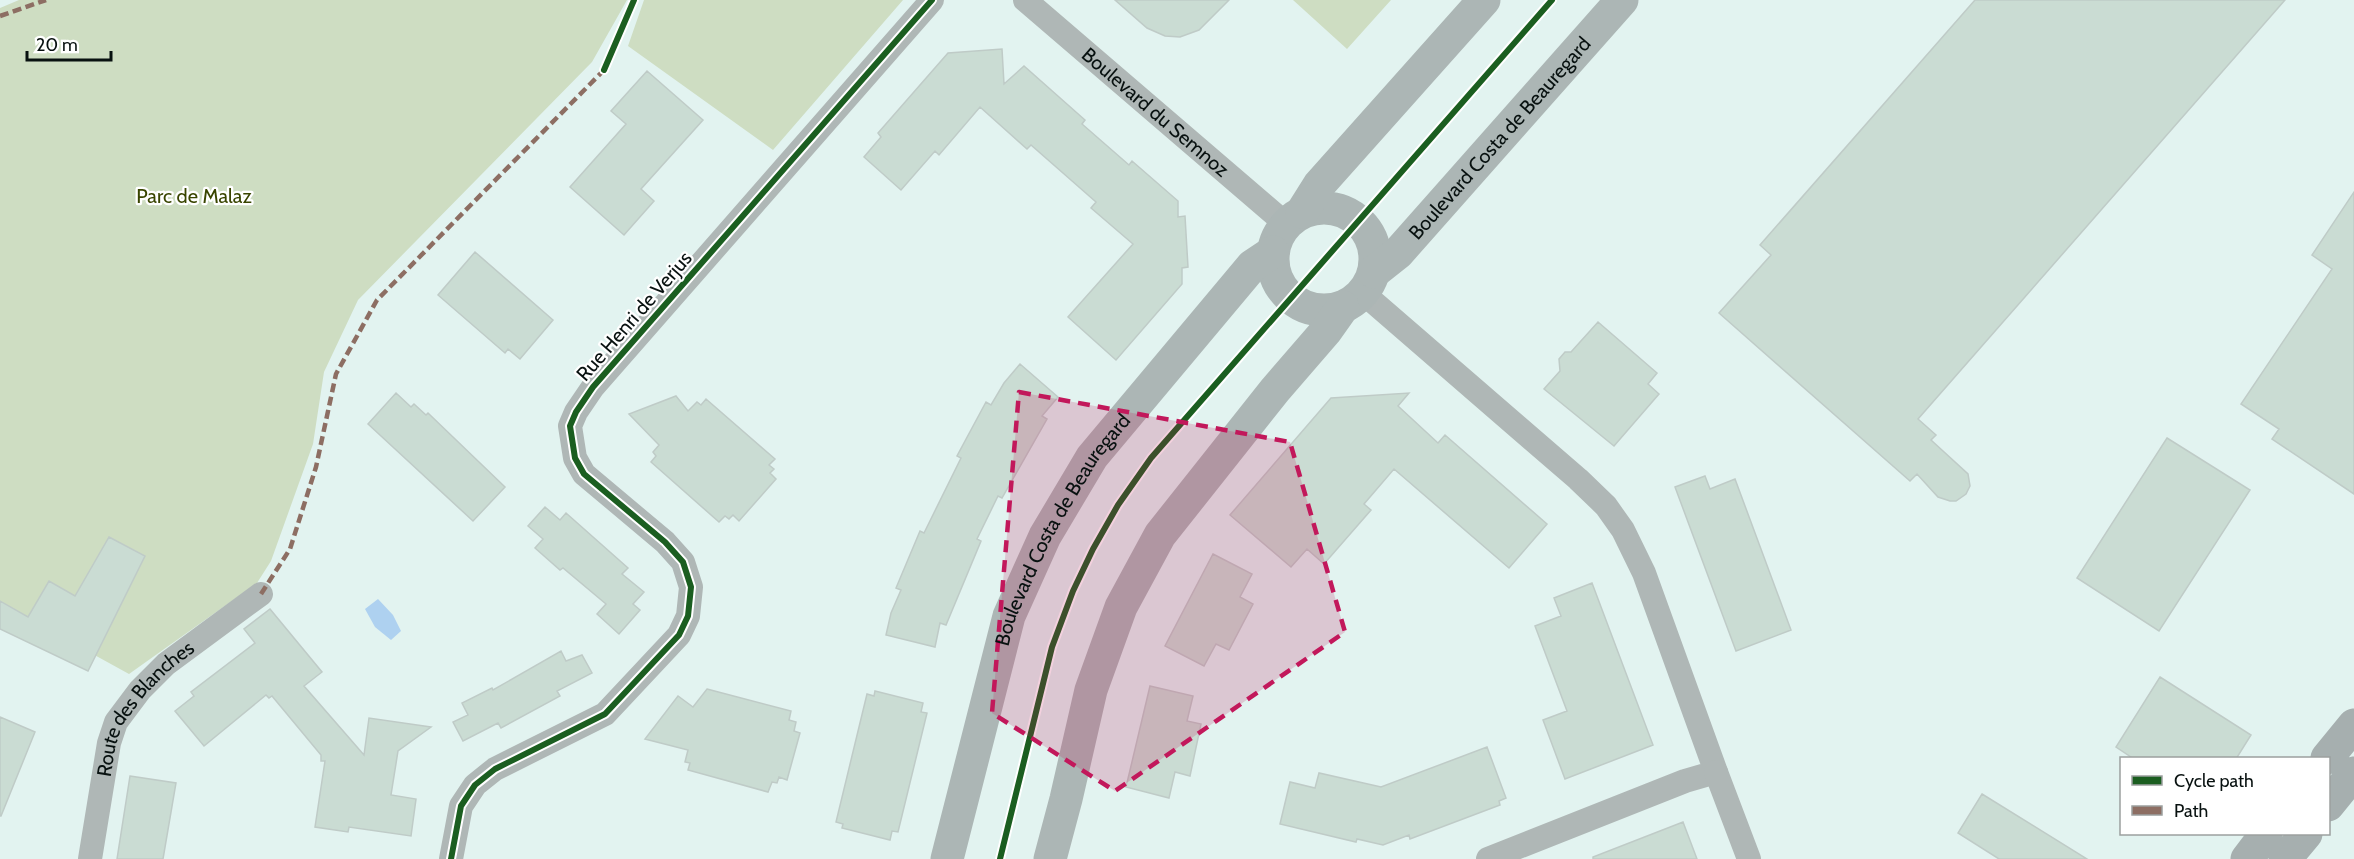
<svg xmlns="http://www.w3.org/2000/svg" width="2354" height="859" font-family="Cabin,sans-serif">
<rect width="100%" height="100%" fill="#e2f3f0"/>
<path fill="#ceddc2" d="M 19,0 L 627,0 L 592,62 L 358,300 L 324,372 L 313,444 L 271,561 L 257,583 L 129,674 L 0,603 L 0,8 Z
M 644,0 L 903,0 L 773,150 L 628,46 Z
M 1293,0 L 1391,0 L 1347,49 Z"/>
<path fill="#aed1f0" d="M 378,599 L 393,615 L 401,631 L 391,640 L 375,627 L 365,609 Z"/>
<path fill="#cadcd3" stroke="#bfcbc7" stroke-width="1.5" d="M 1115,0 L 1229,0 L 1199,30 L 1180,37 L 1165,36 L 1147,28 Z
M 1975,0 L 2285,0 L 1918,419 L 1936,435 L 1931,440 L 1968,474 L 1970,486 L 1966,494 L 1956,501 L 1950,501 L 1938,497 L 1917,474 L 1910,481 L 1719,313 L 1771,255 L 1760,245 Z
M 1002,49 L 1004,84 L 1024,66 L 1085,120 L 1082,124 L 1129,165 L 1132,161 L 1178,201 L 1178,217 L 1185,216 L 1188,267 L 1182,268 L 1182,284 L 1116,360 L 1068,317 L 1133,244 L 1091,208 L 1096,202 L 1031,145 L 1027,149 L 980,107 L 939,155 L 935,151 L 901,190 L 864,157 L 881,137 L 878,133 L 948,53 Z
M 647,71 L 703,120 L 641,189 L 654,201 L 624,235 L 570,187 L 626,124 L 611,111 Z
M 2354,192 L 2354,494 L 2272,439 L 2279,429 L 2241,404 L 2332,269 L 2312,255 Z
M 475,252 L 553,320 L 520,359 L 508,349 L 505,353 L 438,295 Z
M 1598,322 L 1657,373 L 1648,384 L 1659,394 L 1614,446 L 1544,389 L 1560,371 L 1559,359 L 1565,352 L 1571,352 Z
M 1020,364 L 1058,397 L 1042,416 L 1047,419 L 1002,498 L 998,496 L 977,539 L 981,541 L 946,625 L 940,623 L 935,647 L 886,635 L 891,613 L 901,590 L 896,588 L 920,531 L 924,533 L 961,458 L 957,456 L 986,402 L 991,405 L 1004,383 Z
M 396,393 L 411,407 L 414,404 L 426,415 L 428,413 L 505,487 L 473,521 L 368,424 Z
M 1409,393 L 1398,406 L 1438,443 L 1445,435 L 1547,524 L 1509,568 L 1394,469 L 1364,504 L 1371,510 L 1324,564 L 1307,549 L 1291,567 L 1230,515 L 1331,398 Z
M 676,396 L 688,411 L 697,402 L 701,405 L 706,399 L 775,459 L 769,465 L 774,469 L 770,473 L 776,479 L 739,521 L 733,515 L 729,519 L 725,516 L 719,522 L 651,462 L 656,456 L 653,452 L 659,445 L 629,414 Z
M 2167,438 L 2250,490 L 2159,631 L 2077,578 Z
M 1705,476 L 1710,489 L 1735,479 L 1791,630 L 1736,651 L 1675,487 Z
M 545,507 L 560,520 L 566,513 L 628,568 L 622,574 L 644,592 L 633,604 L 640,610 L 619,634 L 597,614 L 606,604 L 563,568 L 560,570 L 535,548 L 543,539 L 528,526 Z
M 109,537 L 145,556 L 88,671 L 0,629 L 0,601 L 28,617 L 49,581 L 75,596 Z
M 1213,554 L 1252,574 L 1240,597 L 1253,604 L 1229,650 L 1216,644 L 1204,666 L 1165,646 Z
M 1592,583 L 1653,745 L 1565,779 L 1543,720 L 1567,711 L 1535,626 L 1561,616 L 1554,598 Z
M 270,609 L 322,672 L 304,686 L 364,755 L 369,718 L 431,727 L 398,751 L 391,795 L 416,799 L 411,836 L 349,827 L 348,832 L 315,827 L 325,761 L 321,761 L 321,755 L 272,696 L 269,698 L 266,695 L 204,746 L 175,711 L 194,696 L 191,692 L 255,643 L 244,629 Z
M 561,651 L 566,661 L 582,655 L 592,673 L 557,691 L 560,696 L 501,728 L 498,723 L 463,741 L 453,722 L 468,715 L 462,703 L 492,688 L 493,690 Z
M 2160,677 L 2251,735 L 2236,759 L 2134,759 L 2116,747 Z
M 1150,686 L 1193,696 L 1187,721 L 1201,724 L 1190,776 L 1175,772 L 1169,798 L 1126,787 Z
M 707,689 L 791,711 L 789,720 L 796,722 L 794,731 L 800,733 L 787,780 L 779,777 L 777,783 L 772,782 L 768,792 L 688,770 L 690,763 L 685,762 L 688,750 L 645,739 L 678,696 L 693,707 Z
M 875,691 L 923,703 L 921,712 L 927,713 L 898,832 L 892,831 L 890,840 L 842,828 L 843,824 L 836,822 L 867,694 L 874,696 Z
M 0,717 L 35,732 L 1,816 L 0,816 Z
M 1487,747 L 1506,798 L 1499,801 L 1500,805 L 1410,839 L 1409,835 L 1383,845 L 1357,839 L 1356,842 L 1280,824 L 1290,782 L 1315,788 L 1319,773 L 1381,787 Z
M 130,776 L 176,783 L 163,859 L 117,859 Z
M 1982,794 L 2087,859 L 1999,859 L 1958,833 Z
M 1683,822 L 1697,859 L 1593,859 L 1593,857 Z"/>
<g fill="none" stroke-linecap="round" stroke-linejoin="round">
<g stroke="#afb7b6" stroke-width="24">
<path id="s1" d="M 1025,0 L 1286,224"/>
<path d="M 1363,293 L 1578,479 L 1606,506 L 1623,530 L 1644,573 L 1716,772 L 1685,781 L 1488,859"/>
<path d="M 1716,772 L 1749,859"/>
<path id="s2" d="M 90,859 L 109,743 L 116,722 L 140,690 L 166,664 L 261,594"/>
<path d="M 451,859 L 461,806 L 475,785 L 495,769 L 605,714 L 679,635 L 688,616 L 691,587 L 683,562 L 665,542 L 584,474 L 575,458 L 570,426 L 576,412 L 593,387 L 932,0"/>
</g>
<g stroke="#acb6b5" stroke-width="33">
<circle cx="1324" cy="259" r="51"/>
<path d="M 1302,212 L 1319,185 L 1484,0"/>
<path id="s3" d="M 1374,272 L 1398,253 L 1622,0"/>
<path id="s4" d="M 947,859 L 1009,616 L 1045,536 L 1092,457 L 1252,266 L 1273,252"/>
<path d="M 1050,859 L 1066,799 L 1091,690 L 1121,607 L 1160,535 L 1275,390 L 1326,331 L 1343,307"/>
</g>
<path stroke="#a6afaf" stroke-width="33" d="M 2327,758 L 2354,725
M 2328,805 L 2354,773
M 2247,859 L 2266,834
M 2285,859 L 2306,834"/>
<path stroke="#8d6e63" stroke-width="4.5" stroke-dasharray="9 4.5" stroke-linecap="butt" d="M 0,16 L 46,0
M 261,594 L 290,549 L 316,467 L 336,374 L 377,300 L 604,70"/>
<g stroke="#fff" stroke-width="10">
<path id="cycleway" d="M 604,70 L 634,0
M 451,859 L 461,806 L 475,785 L 495,769 L 605,714 L 679,635 L 688,616 L 691,587 L 683,562 L 665,542 L 584,474 L 575,458 L 570,426 L 576,412 L 593,387 L 932,0
M 1000,859 L 1052,647 L 1073,591 L 1093,549 L 1118,505 L 1151,458 L 1552,0"/>
</g>
<use href="#cycleway" stroke="#1b5e20" stroke-width="6"/>
</g>
<path fill="#c2185b" fill-opacity="0.2" stroke="#c2185b" stroke-width="4.5" stroke-dasharray="12 8" stroke-linejoin="round" d="M 1019,392 L 1290,442 L 1345,632 L 1115,791 L 992,713 Z"/>
<g text-anchor="middle" dominant-baseline="central" stroke-width="4.5" stroke-linejoin="round" paint-order="stroke">
<g font-size="20" fill="#081110" stroke="#fff">
<text stroke="none"><textPath href="#s1" startOffset="172">Boulevard du Semnoz</textPath></text>
<text stroke="none"><textPath href="#s3" startOffset="184">Boulevard Costa de Beauregard</textPath></text>
<text transform="translate(634 316) rotate(-49)">Rue Henri de Verjus</text>
<text stroke="none"><textPath href="#s4" startOffset="352">Boulevard Costa de Beauregard</textPath></text>
<text stroke="none"><textPath href="#s2" startOffset="166">Route des Blanches</textPath></text>
</g>
<g font-size="20" fill="#394500" stroke="#fff">
<text x="194" y="196">Parc de Malaz</text>
</g>
</g>
<rect x="2120" y="757" width="210" height="78" fill="#ffffff" stroke="#9ca09f" stroke-width="1.5"/>
<rect x="2132" y="776" width="30" height="9" fill="#1b5e20" stroke="#9ca09f" stroke-width="1.5"/>
<text x="2174" y="787" font-size="18" fill="#081110">Cycle path</text>
<rect x="2132" y="806" width="30" height="9" fill="#8d6e63" stroke="#9ca09f" stroke-width="1.5"/>
<text x="2174" y="817" font-size="18" fill="#081110">Path</text>
<path d="M27 51v9h84v-9" fill="none" stroke="#081110" stroke-width="3"/>
<text x="36" y="51" font-size="18" fill="#081110" stroke="#ffffff" stroke-width="4.5" paint-order="stroke">20 m</text>
</svg>
